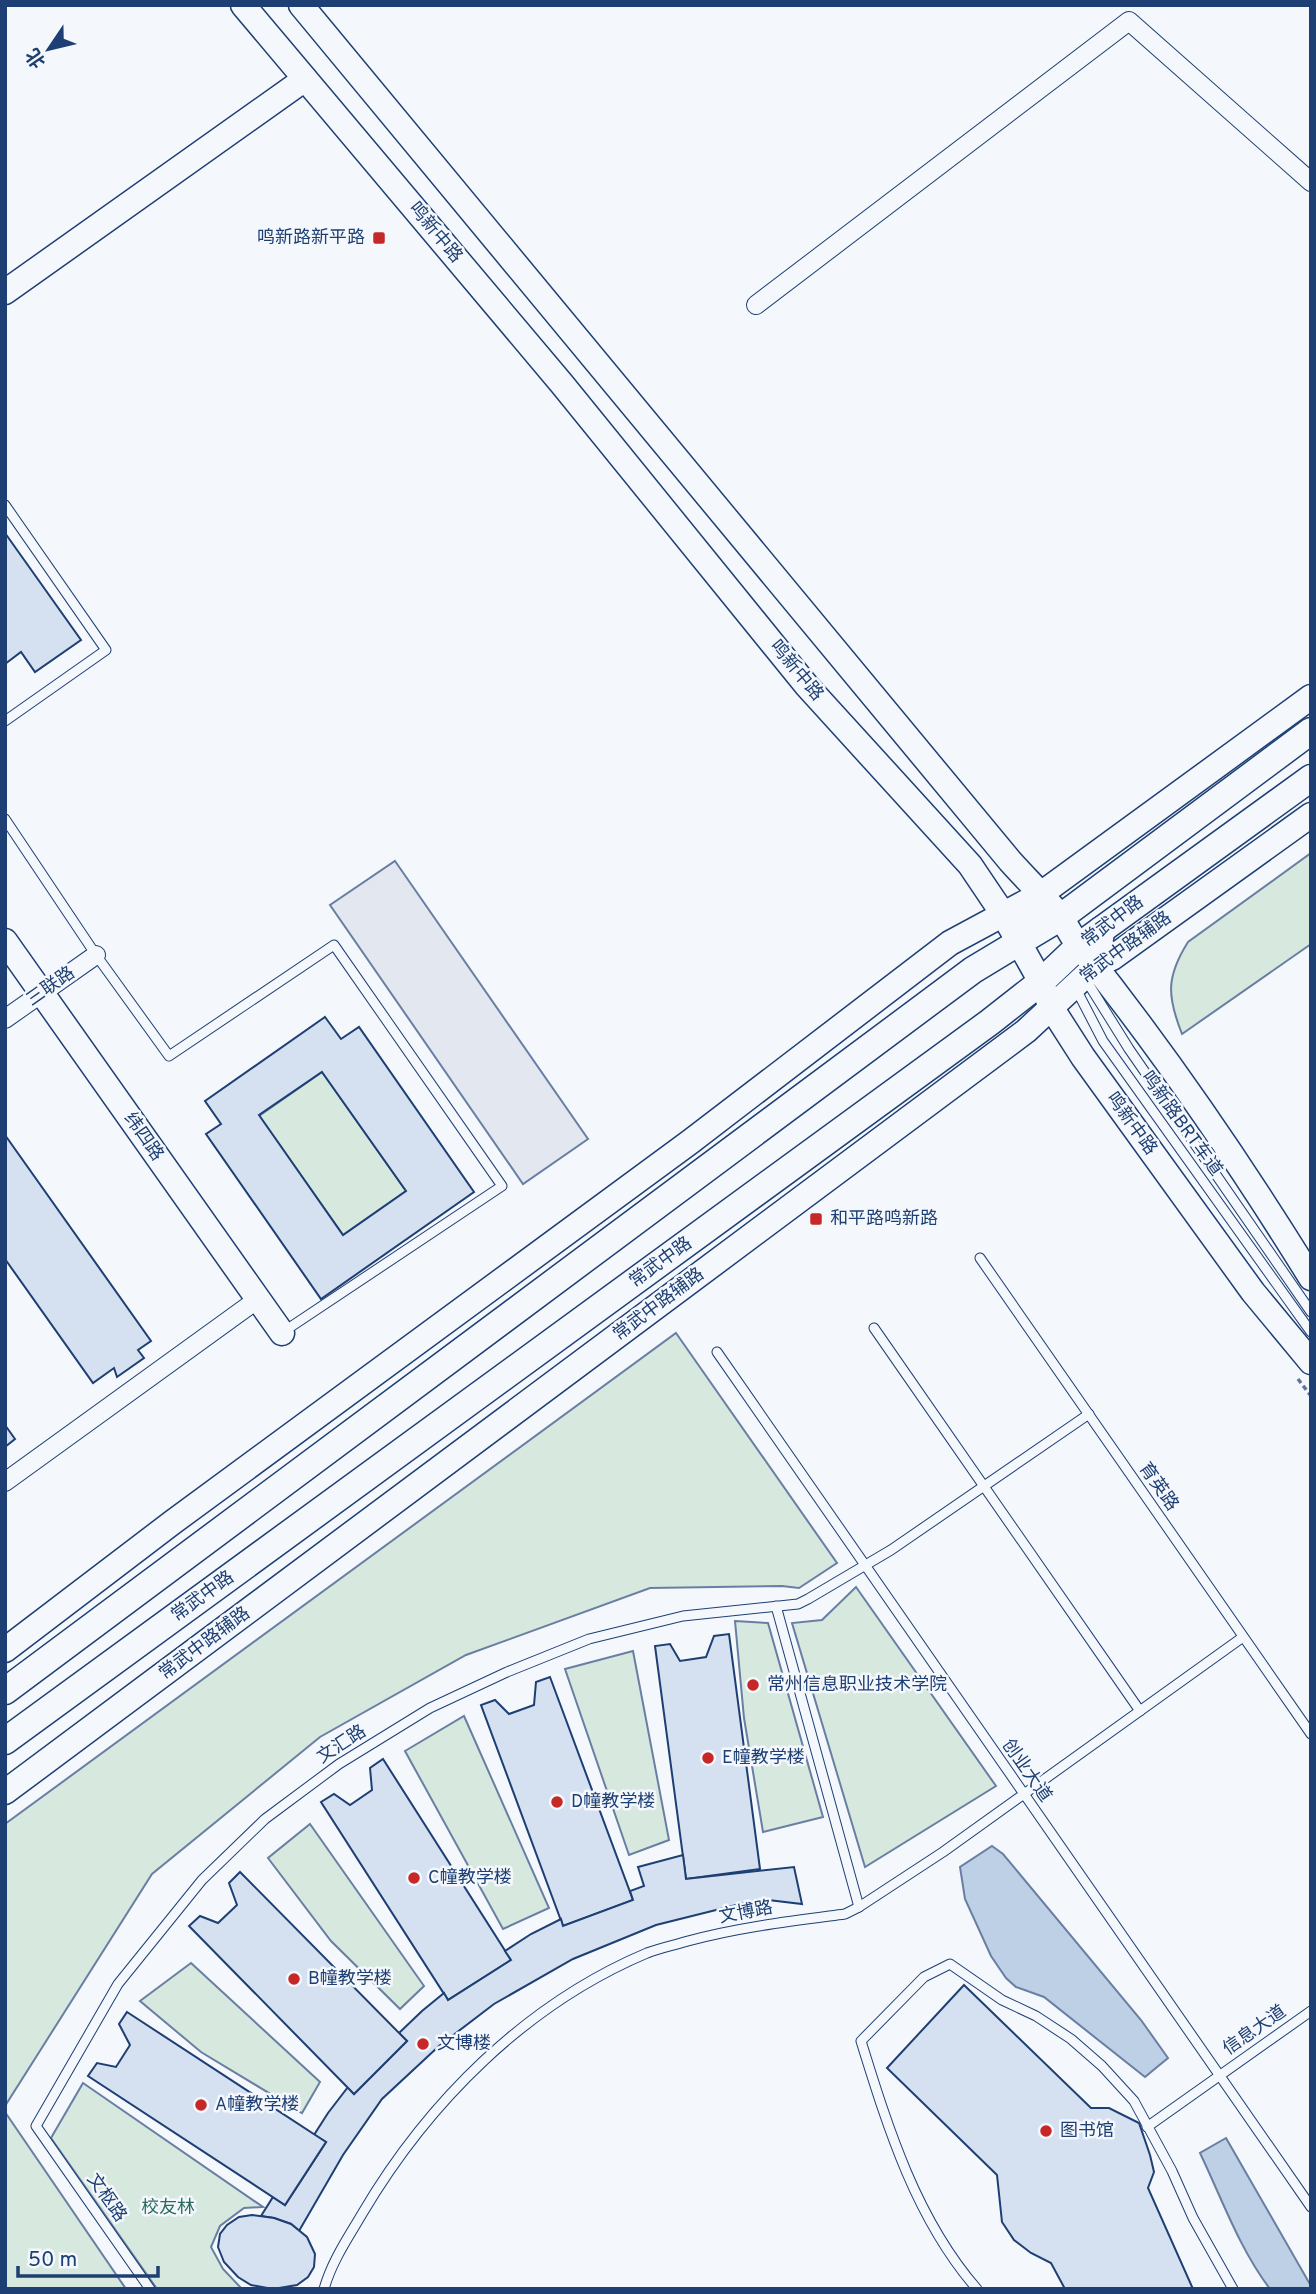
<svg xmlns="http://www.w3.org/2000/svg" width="1316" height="2294" viewBox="0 0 1316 2294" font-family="Overpass,'Noto Sans SC',sans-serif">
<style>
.green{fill:#d7e8df;stroke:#687fa3;stroke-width:2}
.parking{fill:#e3e8f0;stroke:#687fa3;stroke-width:2}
.water{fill:#bed0e5;stroke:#687fa3;stroke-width:2}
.building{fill:#d5e0f0;stroke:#1d3f73;stroke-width:2;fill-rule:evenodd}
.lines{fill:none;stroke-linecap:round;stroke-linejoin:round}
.lane-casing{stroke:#1d3f73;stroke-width:11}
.street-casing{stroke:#1d3f73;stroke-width:20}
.secondary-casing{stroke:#1d3f73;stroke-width:27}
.primary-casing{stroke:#1d3f73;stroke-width:29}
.path{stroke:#5e769c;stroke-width:3.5;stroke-dasharray:5 3.5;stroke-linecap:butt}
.lane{stroke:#f4f7fb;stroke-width:9}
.street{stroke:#f4f7fb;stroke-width:18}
.secondary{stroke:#f4f7fb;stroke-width:24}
.primary{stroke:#f4f7fb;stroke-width:26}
.poi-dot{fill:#c62828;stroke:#f4f7fb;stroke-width:2.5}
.labels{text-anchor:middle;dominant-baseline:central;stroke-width:5;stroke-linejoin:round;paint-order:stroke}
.street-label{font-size:18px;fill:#1d3f73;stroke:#f4f7fb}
.poi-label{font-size:18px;fill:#1d3f73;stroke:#f4f7fb;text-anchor:start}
.park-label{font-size:18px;fill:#2c6c60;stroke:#f4f7fb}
</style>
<rect width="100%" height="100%" fill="#f4f7fb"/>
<g class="green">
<path d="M1311 853V944L1182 1034C1167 996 1166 977 1188 942Z"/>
<polygon points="322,1072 406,1191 343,1235 259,1116"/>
<polygon points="676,1333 837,1563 799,1588 782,1586 650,1588 466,1655 320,1737 152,1874 5,2106 5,1824"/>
<polygon points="856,1587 996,1786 865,1867 792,1623 822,1620"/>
<polygon points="735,1621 768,1623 823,1817 763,1832 744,1718"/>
<polygon points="633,1651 669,1840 629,1855 565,1669"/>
<polygon points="464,1716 549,1908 503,1929 405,1751"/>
<polygon points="310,1824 424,1986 400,2009 331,1941 268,1858"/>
<polygon points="191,1963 320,2082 302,2113 201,2052 140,2001"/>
<polygon points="83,2083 263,2207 244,2208 220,2226 211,2247 223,2269 242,2289 157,2289 51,2138"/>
<polygon points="5,2112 126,2289 5,2289"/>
</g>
<polygon class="parking" points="395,861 588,1139 523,1184 330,905"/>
<g class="water">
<polygon points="992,1846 1003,1854 1141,2020 1168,2058 1145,2077 1044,1997 1016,1987 1006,1978 991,1956 965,1899 960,1867"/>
<path d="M1226 2138 1311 2286V2289H1270C1239 2248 1222 2199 1200 2153Z"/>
</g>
<g class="building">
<polygon points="5,533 81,640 35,672 21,652 5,664"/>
<path d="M325 1017 341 1039 359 1027 474 1192 321 1299 206 1134 221 1124 205 1101ZM322 1072 406 1191 343 1235 259 1115Z"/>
<polygon points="5,1135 151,1341 138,1350 144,1358 117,1377 114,1368 93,1383 5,1259"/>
<polygon points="5,1425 15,1439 5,1447"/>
<polygon points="729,1634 760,1869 686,1879 655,1646 670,1644 680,1661 706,1657 714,1636"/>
<polygon points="550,1677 633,1900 563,1926 481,1705 495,1700 509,1714 534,1705 536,1682"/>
<polygon points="383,1759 511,1960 448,2000 321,1802 334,1794 350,1805 372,1790 370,1768"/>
<polygon points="683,1855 686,1879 794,1867 802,1904 760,1899 656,1925 573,1959 494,2004 439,2046 382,2099 343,2155 299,2231 291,2224 274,2218 261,2216 273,2197 285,2205 326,2142 314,2135 328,2113 348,2087 354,2094 407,2041 399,2033 422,2011 444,1993 448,2000 511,1960 505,1951 531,1934 561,1919 563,1926 633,1900 630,1891 644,1886 638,1867"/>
<polygon points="240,1872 407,2041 354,2094 189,1926 200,1916 218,1923 237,1905 229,1883"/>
<polygon points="964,1985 1091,2108 1109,2108 1139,2123 1150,2155 1154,2172 1148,2188 1193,2289 1065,2289 1051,2263 1031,2253 1014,2240 1002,2222 997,2175 887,2068"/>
<polygon points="127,2012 326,2142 285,2205 88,2076 97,2063 116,2067 130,2045 119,2024"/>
<polygon points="252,2215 274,2218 291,2224 307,2237 315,2254 314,2267 308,2277 297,2285 273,2289 251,2285 238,2277 224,2262 218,2247 220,2234 227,2225 239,2217"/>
</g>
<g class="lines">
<g class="lane-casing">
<g id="lane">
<polyline points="5,505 106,650 5,721"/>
<polyline points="5,819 96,955 169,1056 334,945 502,1186 283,1332"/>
<polyline points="1086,980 1129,1049 1311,1312"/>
<polyline points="1075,987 1103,1041 1311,1332"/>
<polyline points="980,1258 1311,1734"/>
<polyline points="874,1328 1140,1711"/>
<polyline points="717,1352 1311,2207"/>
<polyline points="776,1606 859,1907"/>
<polyline points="1147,2127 1311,2011"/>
<polyline points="150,2289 36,2126 118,1984 202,1880 265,1819 339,1764 430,1708 507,1672 589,1639 683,1616 798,1604 808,1599 891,1550 1089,1414"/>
<path d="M324 2289C332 2261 348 2238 362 2214 428 2102 526 2004 647 1953 660 1948 675 1945 688 1941 740 1927 792 1921 845 1914L859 1907 943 1852 1243 1637"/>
<path d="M977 2289C916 2219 888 2128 861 2041L924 1977 950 1964 1002 2000 1036 2016 1071 2039 1102 2066 1134 2101 1172 2171 1193 2218 1233 2289"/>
</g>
</g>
<g class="street-casing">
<g id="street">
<polyline points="756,305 1129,21 1311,182"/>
<polyline points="5,1019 96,955"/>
<polyline points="5,1482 258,1299"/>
</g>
</g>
<g class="secondary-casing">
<g id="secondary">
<polyline points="243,5 562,384 807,686 970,865 1003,914 1041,982 1051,1007 1083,1057 1253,1292 1311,1362"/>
<path d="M301 5 1010 861C1026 879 1045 897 1060 916 1067 926 1072 938 1080 947 1164 1052 1240 1163 1311 1278"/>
<polyline points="5,292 305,79"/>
<polyline points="5,941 282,1333"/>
<polyline points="5,1650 173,1522 690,1142 950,943 1041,894 1311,697"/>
<polyline points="5,1792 1026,1031 1097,965 1112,958 1311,815"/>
</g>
</g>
<g class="primary-casing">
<g id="primary">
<polyline points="1003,914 1061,917"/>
<polyline points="1097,965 1101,930"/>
<polyline points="5,1691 973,970 1061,917 1311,731"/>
<polyline points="5,1741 990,1022 1041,982 1079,946 1311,778"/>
</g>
</g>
<polyline class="path" points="1298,1379 1311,1396"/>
<use href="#lane" class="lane"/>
<use href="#street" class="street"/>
<use href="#secondary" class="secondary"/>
<use href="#primary" class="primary"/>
</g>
<g class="poi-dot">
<rect x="372" y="231" width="14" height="14" rx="3.5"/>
<rect x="809" y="1212" width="14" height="14" rx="3.5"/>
<circle cx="753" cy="1685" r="7"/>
<circle cx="708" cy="1758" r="7"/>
<circle cx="557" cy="1802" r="7"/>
<circle cx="414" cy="1878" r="7"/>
<circle cx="294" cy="1979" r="7"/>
<circle cx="423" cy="2044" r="7"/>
<circle cx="201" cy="2105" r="7"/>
<circle cx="1046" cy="2131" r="7"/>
</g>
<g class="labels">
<g class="street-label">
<text transform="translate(435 233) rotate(50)">鸣新中路</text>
<text transform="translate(796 671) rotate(50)">鸣新中路</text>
<text transform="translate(1113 922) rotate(-37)">常武中路</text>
<text transform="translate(1126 948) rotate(-36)">常武中路辅路</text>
<text transform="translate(51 987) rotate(-35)">三联路</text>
<text transform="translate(1131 1124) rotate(54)">鸣新中路</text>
<text transform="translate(1181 1124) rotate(54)">鸣新路BRT车道</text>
<text transform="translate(143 1137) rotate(55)">纬四路</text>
<text transform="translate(661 1263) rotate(-36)">常武中路</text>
<text transform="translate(659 1305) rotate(-37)">常武中路辅路</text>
<text transform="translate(1158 1487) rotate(55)">育英路</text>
<text transform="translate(203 1597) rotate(-36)">常武中路</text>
<text transform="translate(205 1644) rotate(-37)">常武中路辅路</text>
<text transform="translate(342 1745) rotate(-33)">文汇路</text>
<text transform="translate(1026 1771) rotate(55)">创业大道</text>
<text transform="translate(746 1913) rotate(-11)">文博路</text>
<text transform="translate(1255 2031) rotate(-35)">信息大道</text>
<text transform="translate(106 2198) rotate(55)">文枢路</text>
</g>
<g class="poi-label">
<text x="365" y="238" text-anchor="end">鸣新路新平路</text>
<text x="830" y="1219">和平路鸣新路</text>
<text x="767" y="1685">常州信息职业技术学院</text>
<text x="722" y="1758">E幢教学楼</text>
<text x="571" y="1802">D幢教学楼</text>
<text x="428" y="1878">C幢教学楼</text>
<text x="308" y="1979">B幢教学楼</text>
<text x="437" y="2044">文博楼</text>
<text x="215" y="2105">A幢教学楼</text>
<text x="1060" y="2131">图书馆</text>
</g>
<g class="park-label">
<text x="168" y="2208">校友林</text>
</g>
</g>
<rect width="1316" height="2294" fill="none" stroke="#1d3f73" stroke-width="14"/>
<g transform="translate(49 49) rotate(235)" stroke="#f4f7fb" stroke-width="5" paint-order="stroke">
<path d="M0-5L12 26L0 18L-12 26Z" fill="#1d3f73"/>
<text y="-10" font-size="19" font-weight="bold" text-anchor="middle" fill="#1d3f73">北</text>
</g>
<path d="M18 2266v10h140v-10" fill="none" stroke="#1d3f73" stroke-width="3.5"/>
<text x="28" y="2266" font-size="21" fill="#1d3f73" stroke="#f4f7fb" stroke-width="5" paint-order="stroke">50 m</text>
</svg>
